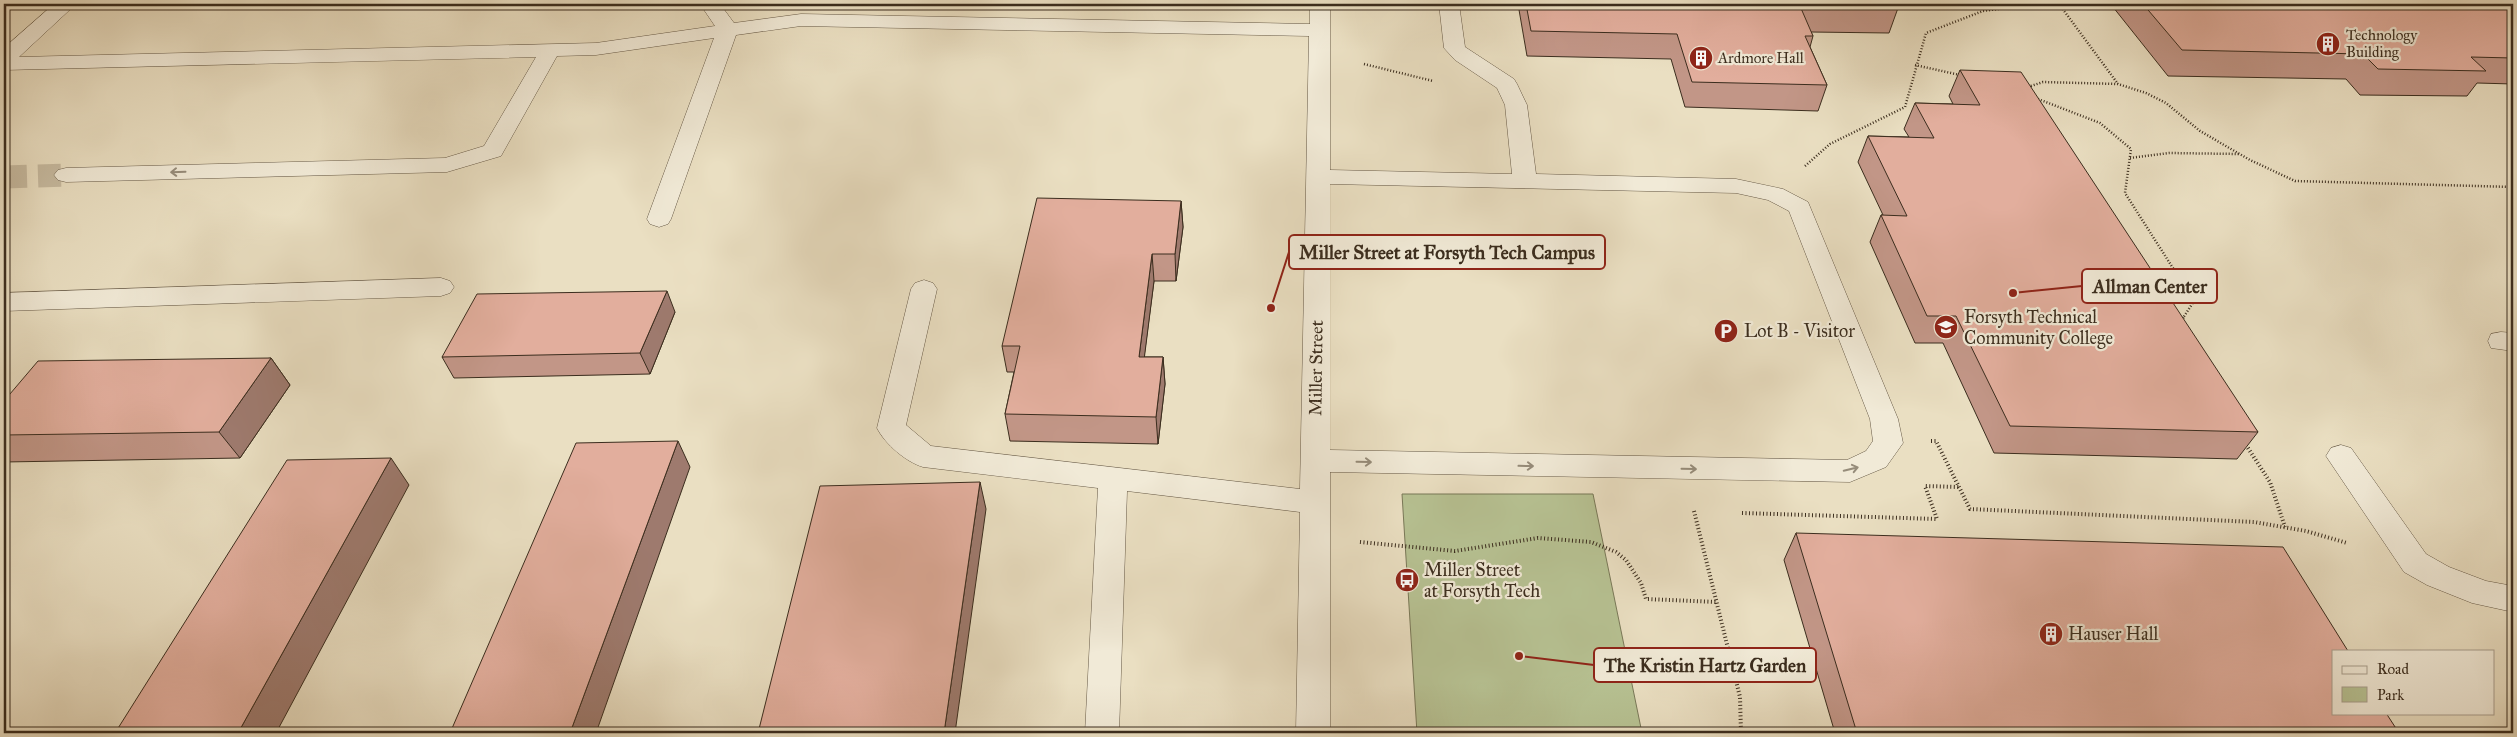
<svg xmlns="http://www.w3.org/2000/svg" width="2517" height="737" viewBox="0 0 2517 737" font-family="'IM FELL Great Primer',serif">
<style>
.green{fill:#b7c293;stroke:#797858}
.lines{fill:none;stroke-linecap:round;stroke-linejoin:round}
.minor-tunnel{stroke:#c7bba1;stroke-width:23;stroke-dasharray:23 11;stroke-linecap:butt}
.minor-casing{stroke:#675a47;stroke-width:1}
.path-far1{stroke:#3b2d1e;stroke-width:2.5;stroke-dasharray:1 2;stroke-linecap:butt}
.path{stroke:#3b2d1e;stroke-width:4;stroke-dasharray:1 2.5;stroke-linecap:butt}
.minor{fill:#f1ead7;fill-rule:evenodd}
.wall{fill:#c29687;stroke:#3b2d1e}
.shaded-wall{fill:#9e7a6e;stroke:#3b2d1e}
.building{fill:#e2ae9d;stroke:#3b2d1e}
.oneway{stroke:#968c7a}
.labels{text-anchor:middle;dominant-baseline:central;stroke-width:4.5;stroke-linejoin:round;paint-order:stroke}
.far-poi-label{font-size:15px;fill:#3b2d1e;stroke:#f1ead7;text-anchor:start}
.poi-label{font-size:18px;fill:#3b2d1e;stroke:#f1ead7;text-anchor:start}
.street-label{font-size:18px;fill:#3b2d1e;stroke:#f1ead7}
.leader{fill:none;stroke:#8f2418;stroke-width:2}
.callout-dot{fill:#8f2418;stroke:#f1ead7;stroke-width:2}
.callout{fill:#f1ead7;stroke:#8f2418;stroke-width:2}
.callout-label{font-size:19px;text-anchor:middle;font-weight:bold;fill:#3b2d1e}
</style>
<rect width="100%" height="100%" fill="#eadfc2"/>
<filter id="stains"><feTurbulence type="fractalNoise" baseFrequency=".004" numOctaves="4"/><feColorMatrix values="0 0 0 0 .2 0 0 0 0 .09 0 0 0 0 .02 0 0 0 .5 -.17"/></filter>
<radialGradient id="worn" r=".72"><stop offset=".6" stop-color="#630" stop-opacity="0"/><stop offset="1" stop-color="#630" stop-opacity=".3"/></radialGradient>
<polygon class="green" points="1402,494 1593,494 1642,733 1417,733"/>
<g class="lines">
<polyline class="minor-tunnel" points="4,177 66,175"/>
<g class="minor-casing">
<g id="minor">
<path d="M54 4H76L19 57 596 43 715 26 700 4H720L734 23 801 14 1310 24V4H1330V170L1512 174 1505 105 1497 88 1455 60 1444 48 1439 4H1459L1465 47 1514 79 1517 84 1527 105 1536 174 1736 179 1783 189 1808 202 1898 419 1903 443 1886 467 1850 482 1330 472V733H1296L1300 512 1127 491 1119 733H1085L1098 488 923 467C906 462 885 444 877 428L911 289 915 283 924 280 933 283 937 289 906 425 931 446 1300 489 1309 36 801 26 736 35 671 219 668 224 659 227 650 224 647 219 714 38 596 55 557 56 501 156 447 172 66 182 58 180 54 175 58 170 66 168 445 158 484 146 536 57 4 70V48ZM1330 184 1736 193 1768 200 1789 211 1870 419 1873 441 1866 451 1847 460 1330 450Z"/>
<polygon points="441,278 450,281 454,287 450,293 441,296 4,311 4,293"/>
<polygon points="2501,332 2513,333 2513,351 2491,348 2488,341 2491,334"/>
<polygon points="2341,445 2351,448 2426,554 2449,567 2486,581 2513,586 2513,612 2472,603 2427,585 2404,572 2326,456 2331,448"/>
</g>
</g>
<g class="path-far1">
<polyline points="2059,4 2118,84"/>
<polyline points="1364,64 1433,81"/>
<polyline points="1915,65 1960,75"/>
<polyline points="2028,87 2043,82 2118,84 2146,93 2166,103 2200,131 2250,160 2295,181 2513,187"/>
<polyline points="2038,99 2100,123 2131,149 2125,193 2194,301 2183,318"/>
<polyline points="2130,158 2169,153 2239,154"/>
<polyline points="1805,166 1830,144 1905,107 1926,33 1983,11 2038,4"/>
</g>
<g class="path">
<polyline points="2181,321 2183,317"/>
<polyline points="1931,441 1936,441 1970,509 2254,522 2306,531 2347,543"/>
<polyline points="2246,445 2270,482 2285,527"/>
<polyline points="1694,511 1740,697 1741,733"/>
<polyline points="1742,513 1937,519 1925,486 1959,487"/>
<polyline points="1360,542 1455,551 1538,538 1591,542 1616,552 1626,560 1641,583 1646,599 1717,602"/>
</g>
<use href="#minor" class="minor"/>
</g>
<g class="wall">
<polygon points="152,4 198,4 194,8 156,9"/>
<polygon points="1518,4 1975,4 1973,7 1897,6 1898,8 1889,33 1811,32 1813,36 1810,47 1827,85 1818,111 1685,107 1671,59 1527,56"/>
<polygon points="2114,4 2513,4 2513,84 2477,83 2467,96 2360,95 2346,79 2168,76 2113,7"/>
<polygon points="1960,70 2258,432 2237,459 1994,453 1943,343 1915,343 1870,242 1881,215 1883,215 1858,162 1868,136 1909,137 1904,129 1915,103 1953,104 1949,96"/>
<polygon points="1181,201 1183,227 1176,281 1154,281 1144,357 1163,357 1165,384 1158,444 1010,441 1005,414 1014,372 1007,372 1002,346"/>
<polygon points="675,312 650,374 454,378 442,357"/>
<polygon points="271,358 290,385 240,458 4,462 4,401"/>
<polygon points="1796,533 2399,733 1835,733 1784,560"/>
</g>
<g class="shaded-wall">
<polygon points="192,4 198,4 194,8"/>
<polygon points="1181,201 1183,227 1176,281 1175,254"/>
<polygon points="1152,254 1154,281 1141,384 1139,357"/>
<polygon points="667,291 675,312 650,374 640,353"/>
<polygon points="1163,357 1165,384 1158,444 1156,417"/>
<polygon points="271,358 290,385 240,458 219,432"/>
<polygon points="4,391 7,394 4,398"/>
<polygon points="678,441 690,467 596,733 570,733"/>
<polygon points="391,458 409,485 276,733 238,733"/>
<polygon points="980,482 986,509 955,733 944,733"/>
</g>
<g class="building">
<polygon points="1526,4 1896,4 1898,8 1800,6 1813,36 1805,36 1827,85 1692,82 1677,34 1531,31"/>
<polygon points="2143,4 2513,4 2513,58 2471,57 2486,71 2378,69 2363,54 2182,50"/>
<polygon points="1960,70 2021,72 2258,432 2010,426 1956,316 1927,316 1881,215 1907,216 1868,136 1934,138 1915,103 1980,105"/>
<polygon points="1037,198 1181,201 1175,254 1152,254 1139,357 1163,357 1156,417 1005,414 1020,346 1002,346"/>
<polygon points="667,291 640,353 442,357 477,294"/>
<polygon points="271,358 219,432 4,435 4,401 38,361"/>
<polygon points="678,441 570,733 450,733 576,443"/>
<polygon points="391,458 238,733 115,733 287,460"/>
<polygon points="980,482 944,733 758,733 820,486"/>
<polygon points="1796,533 2283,547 2348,651 2333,651 2333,713 2386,713 2399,733 1857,733"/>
</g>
<defs><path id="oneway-shaft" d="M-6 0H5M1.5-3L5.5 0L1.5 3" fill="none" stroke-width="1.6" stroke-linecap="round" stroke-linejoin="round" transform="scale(1.25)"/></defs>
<g class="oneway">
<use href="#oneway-shaft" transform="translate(178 172) rotate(178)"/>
<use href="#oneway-shaft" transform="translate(1364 462) rotate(1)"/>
<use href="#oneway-shaft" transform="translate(1526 466) rotate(1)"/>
<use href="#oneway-shaft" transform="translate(1689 469) rotate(1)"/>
<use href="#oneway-shaft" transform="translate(1851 469) rotate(-14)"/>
</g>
<defs>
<g id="building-disc" transform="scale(1.25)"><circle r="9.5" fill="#8f2418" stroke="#f1ead7"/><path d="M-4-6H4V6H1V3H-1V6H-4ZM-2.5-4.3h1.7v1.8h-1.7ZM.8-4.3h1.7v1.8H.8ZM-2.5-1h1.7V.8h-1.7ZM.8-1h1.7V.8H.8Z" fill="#fff"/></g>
<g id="university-disc" transform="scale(1.25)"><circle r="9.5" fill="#8f2418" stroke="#f1ead7"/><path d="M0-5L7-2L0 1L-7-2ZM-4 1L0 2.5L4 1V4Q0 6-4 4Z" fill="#fff"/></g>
<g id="parking-disc" transform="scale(1.25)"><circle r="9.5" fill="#8f2418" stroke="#f1ead7"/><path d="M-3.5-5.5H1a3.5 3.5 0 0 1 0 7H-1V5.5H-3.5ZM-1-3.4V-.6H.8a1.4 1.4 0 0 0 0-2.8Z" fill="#fff"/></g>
<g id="bus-disc" transform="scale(1.25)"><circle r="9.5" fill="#8f2418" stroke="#f1ead7"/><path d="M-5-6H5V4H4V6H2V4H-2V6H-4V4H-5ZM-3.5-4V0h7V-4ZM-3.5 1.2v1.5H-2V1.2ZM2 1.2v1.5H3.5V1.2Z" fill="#fff"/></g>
</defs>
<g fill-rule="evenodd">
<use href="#building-disc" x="2328" y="44"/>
<use href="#building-disc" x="1701" y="58"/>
<use href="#university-disc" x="1946" y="327"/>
<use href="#parking-disc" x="1726" y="331"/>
<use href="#bus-disc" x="1407" y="580"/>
<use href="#building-disc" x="2051" y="634"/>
</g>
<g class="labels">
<g class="far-poi-label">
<text x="2346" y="35">Technology<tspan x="2346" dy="17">Building</tspan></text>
<text x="1718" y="58">Ardmore Hall</text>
</g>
<g class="poi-label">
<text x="1964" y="317">Forsyth Technical<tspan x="1964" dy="21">Community College</tspan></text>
<text x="1744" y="331">Lot B - Visitor</text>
<text x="1424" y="570">Miller Street<tspan x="1424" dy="21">at Forsyth Tech</tspan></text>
<text x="2068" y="634">Hauser Hall</text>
</g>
<g class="street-label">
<text transform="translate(1316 368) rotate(-89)">Miller Street</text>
</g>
</g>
<path class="leader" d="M1271 308L1289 252M2013 293L2082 286M1519 656L1594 665"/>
<g class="callout-dot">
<circle cx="1271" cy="308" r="5"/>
<circle cx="2013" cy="293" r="5"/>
<circle cx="1519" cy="656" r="5"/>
</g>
<g class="callout">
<rect x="1289" y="235" width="316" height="34" rx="5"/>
<rect x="2082" y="269" width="135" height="34" rx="5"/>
<rect x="1594" y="648" width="222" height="34" rx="5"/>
</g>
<g class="callout-label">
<text x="1447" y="259">Miller Street at Forsyth Tech Campus</text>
<text x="2150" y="293">Allman Center</text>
<text x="1705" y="672">The Kristin Hartz Garden</text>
</g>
<rect width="2517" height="737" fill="none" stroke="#eadfc2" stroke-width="20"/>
<rect x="5" y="5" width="2507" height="727" fill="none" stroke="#3b2d1e" stroke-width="2.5"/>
<rect x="10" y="10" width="2497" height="717" fill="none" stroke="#3b2d1e"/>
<rect x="2332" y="650" width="162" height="65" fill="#f1ead7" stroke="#a89e8d"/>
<rect x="2342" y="666" width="25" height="8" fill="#f1ead7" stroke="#a89e8d"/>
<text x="2377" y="674" font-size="15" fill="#3b2d1e">Road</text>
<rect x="2342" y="687" width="25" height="15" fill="#b7c293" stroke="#a89e8d"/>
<text x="2377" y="700" font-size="15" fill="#3b2d1e">Park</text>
<rect width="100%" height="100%" filter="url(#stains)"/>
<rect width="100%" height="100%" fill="url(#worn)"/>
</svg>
